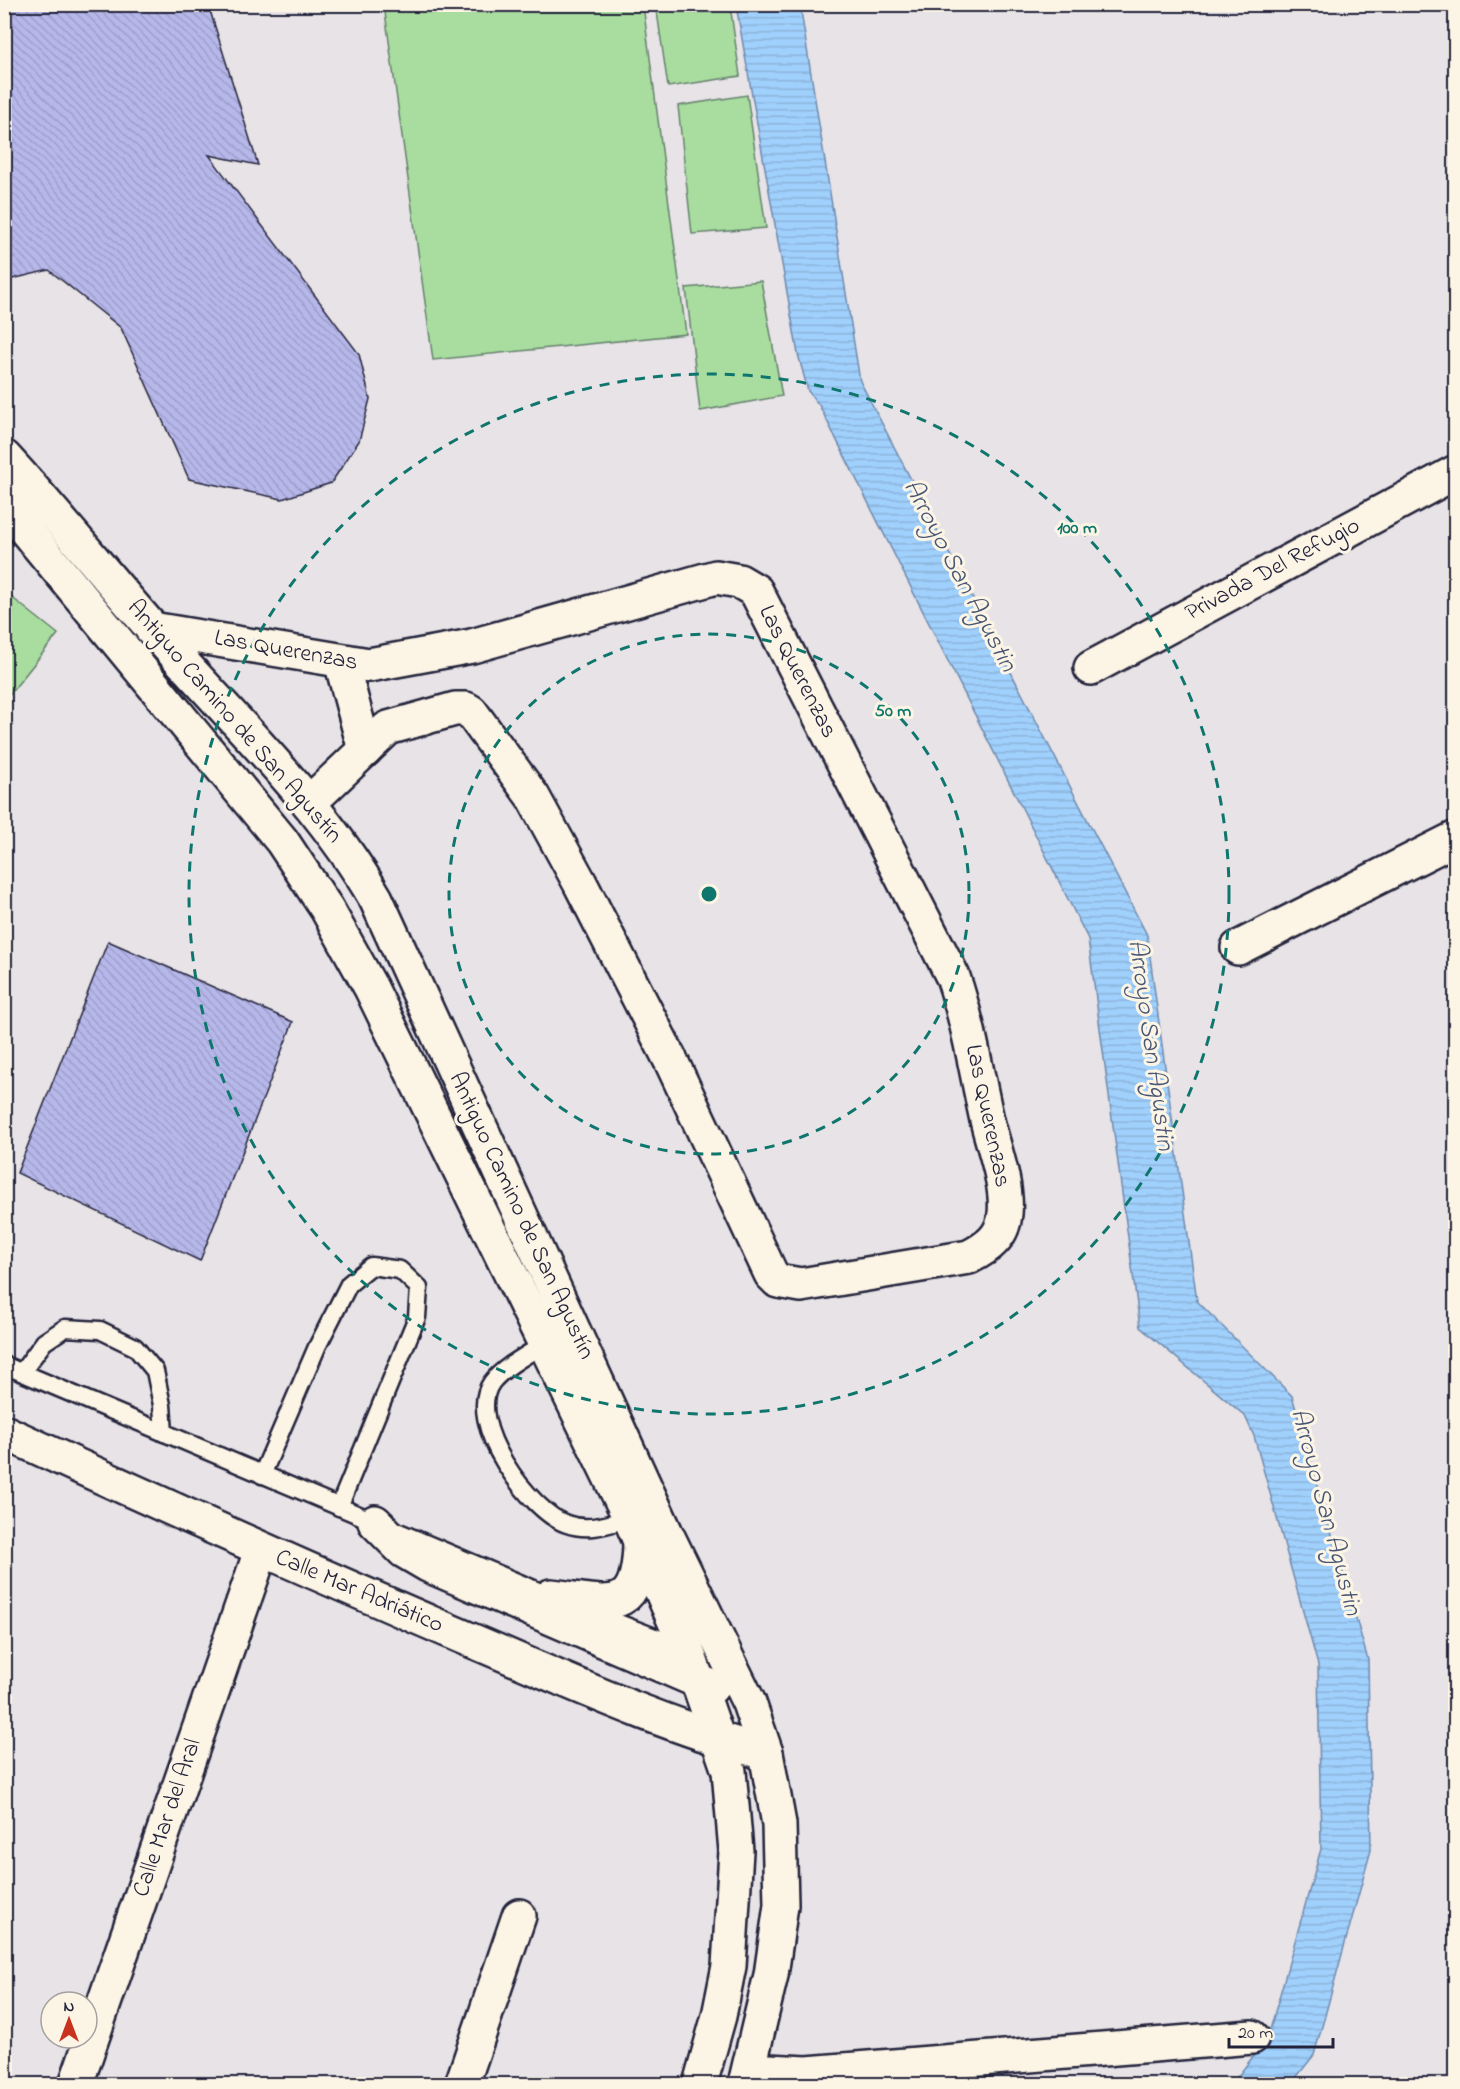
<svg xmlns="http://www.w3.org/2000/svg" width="1460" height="2089" viewBox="0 0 1460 2089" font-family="'Indie Flower',sans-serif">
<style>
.green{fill:#a8dd9f;stroke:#65806d;stroke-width:1.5}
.water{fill:url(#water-rules);stroke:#6e8aaf;stroke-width:1.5}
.building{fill:url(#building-back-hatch);stroke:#22223b;stroke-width:1.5}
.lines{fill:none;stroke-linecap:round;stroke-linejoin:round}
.service-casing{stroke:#22223b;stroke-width:21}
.minor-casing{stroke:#22223b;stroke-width:38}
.tertiary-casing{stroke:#22223b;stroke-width:38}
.service{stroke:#fcf5e5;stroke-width:16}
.minor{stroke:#fcf5e5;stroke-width:33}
.tertiary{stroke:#fcf5e5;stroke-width:33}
.ring{fill:none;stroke:#0f766e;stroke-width:3;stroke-dasharray:10 8}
.labels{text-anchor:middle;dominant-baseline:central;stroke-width:6;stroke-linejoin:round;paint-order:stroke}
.street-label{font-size:24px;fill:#22223b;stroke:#fcf5e5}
.water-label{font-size:26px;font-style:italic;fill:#485675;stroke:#fcf5e5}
.centre{fill:#0f766e;stroke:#fcf5e5;stroke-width:3}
.ring-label{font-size:18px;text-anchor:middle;font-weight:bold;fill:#0f766e;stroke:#fcf5e5;stroke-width:6;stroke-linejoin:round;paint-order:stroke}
</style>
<defs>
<pattern id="water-rules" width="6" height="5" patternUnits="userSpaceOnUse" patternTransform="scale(1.5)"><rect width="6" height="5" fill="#a0d0fc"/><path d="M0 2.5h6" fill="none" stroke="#8ab2d9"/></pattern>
<pattern id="building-back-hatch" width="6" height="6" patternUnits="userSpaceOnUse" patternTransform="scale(1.5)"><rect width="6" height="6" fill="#b7b8ea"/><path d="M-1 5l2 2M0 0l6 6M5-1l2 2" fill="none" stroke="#9d9eca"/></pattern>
</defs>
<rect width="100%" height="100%" fill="#e7e3e6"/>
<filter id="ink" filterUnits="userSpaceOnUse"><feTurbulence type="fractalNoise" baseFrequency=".0167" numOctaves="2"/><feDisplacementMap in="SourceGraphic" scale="12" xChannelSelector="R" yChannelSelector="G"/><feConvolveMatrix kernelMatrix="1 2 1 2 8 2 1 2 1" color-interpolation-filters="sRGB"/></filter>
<g filter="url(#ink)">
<g class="green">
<polygon points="384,5 643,5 686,334 433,360"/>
<polygon points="656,5 730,5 740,76 668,87"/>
<polygon points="747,95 766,228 692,234 678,106"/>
<polygon points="761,281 782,396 700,411 686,288"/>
<polygon points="5,592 58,634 5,700"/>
</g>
<polygon class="water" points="736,5 800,5 860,381 1147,935 1197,1301 1292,1396 1368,1660 1371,1850 1314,2055 1291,2084 1232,2084 1268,2037 1321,1849 1318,1665 1254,1436 1245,1416 1140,1327 1088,939 819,405 808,391 798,354"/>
<g class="building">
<polygon points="4,4 208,4 258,165 209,155 359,354 370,399 359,441 331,483 282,499 189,479 121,328 49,270 4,281"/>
<polygon points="108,941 293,1022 200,1261 17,1173"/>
</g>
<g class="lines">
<g class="service-casing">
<g id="service">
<path d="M544 1344C527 1355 505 1366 492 1382 463 1421 531 1513 567 1524 589 1532 609 1524 630 1518"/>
<polyline points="4,1365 555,1598"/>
<polyline points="22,1372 44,1342 65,1328 100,1330 135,1347 155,1371 162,1405 164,1433"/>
<polyline points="262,1475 317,1347 349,1284 371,1266 400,1270 419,1288 417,1317 339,1507"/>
<polyline points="587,1611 686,1649"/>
</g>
</g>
<g class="minor-casing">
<g id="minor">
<path d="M152 629 369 665 472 646 716 577 739 581 756 591 953 977C969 1024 976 1071 987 1120 994 1149 1008 1184 1005 1214 1003 1237 987 1248 969 1257L801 1285 778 1281 771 1274 672 1063 580 883 533 797 471 712 466 709H455L388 728 309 803"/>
<polyline points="341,661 365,750"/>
<polyline points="1091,668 1456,472"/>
<polyline points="1238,948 1456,838"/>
<path d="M4 1432C160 1504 316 1574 473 1641 570 1682 665 1726 766 1753"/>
<polyline points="750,2070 807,2073 1252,2037"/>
<polyline points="76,2084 261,1551"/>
<polyline points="462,2084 519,1916"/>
</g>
</g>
<g class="tertiary-casing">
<g id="tertiary">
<path d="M4 457C63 521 116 589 174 653 245 732 323 807 376 899L666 1533 749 1703 766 1753 779 1824 781 1905 771 1975 745 2084"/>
<polyline points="4,504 282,841 327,909 371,988 630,1518 687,1650 729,1771 736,1851 729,1966 719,2016 700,2084"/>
<polyline points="375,1522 404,1551 428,1565 712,1687"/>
<path d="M551 1596C610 1603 638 1617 640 1544"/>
</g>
</g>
<use href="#service" class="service"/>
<use href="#minor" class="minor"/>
<use href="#tertiary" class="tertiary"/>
</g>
</g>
<g class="ring">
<circle cx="709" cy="894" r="260"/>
<circle cx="709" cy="894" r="520"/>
</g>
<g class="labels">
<g class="street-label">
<text transform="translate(1273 570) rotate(-28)">Privada Del Refugio</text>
<text transform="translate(286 651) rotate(10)">Las Querenzas</text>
<text transform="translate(797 672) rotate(63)">Las Querenzas</text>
<text transform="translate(234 722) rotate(49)">Antiguo Camino de San Agustín</text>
<text transform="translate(987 1116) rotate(78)">Las Querenzas</text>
<text transform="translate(521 1216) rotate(65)">Antiguo Camino de San Agustín</text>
<text transform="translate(359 1592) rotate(23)">Calle Mar Adriático</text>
<text transform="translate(168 1818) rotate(-71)">Calle Mar del Aral</text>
</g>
<g class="water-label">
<text transform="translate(959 576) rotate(62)">Arroyo San Agustin</text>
<text transform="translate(1150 1045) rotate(82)">Arroyo San Agustin</text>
<text transform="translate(1325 1512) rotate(75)">Arroyo San Agustin</text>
</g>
</g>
<circle cx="709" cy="894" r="9" class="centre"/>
<g class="ring-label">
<text x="1077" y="533">100 m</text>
<text x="893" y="716">50 m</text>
</g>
<rect width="1460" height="2089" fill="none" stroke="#fcf5e5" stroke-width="24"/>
<rect x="12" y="12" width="1436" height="2065" fill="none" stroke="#22223b" stroke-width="2" filter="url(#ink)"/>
<g transform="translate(69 2020)"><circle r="28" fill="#fcf5e5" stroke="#a5a1a1" stroke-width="1.5"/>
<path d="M0-4.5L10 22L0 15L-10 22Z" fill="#c8321e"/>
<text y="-9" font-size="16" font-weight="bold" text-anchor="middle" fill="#22223b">N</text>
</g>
<path d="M1229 2038v9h104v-9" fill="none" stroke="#22223b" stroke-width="3"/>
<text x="1238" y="2038" font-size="18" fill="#22223b" stroke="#fcf5e5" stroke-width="4.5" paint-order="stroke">20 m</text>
</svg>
